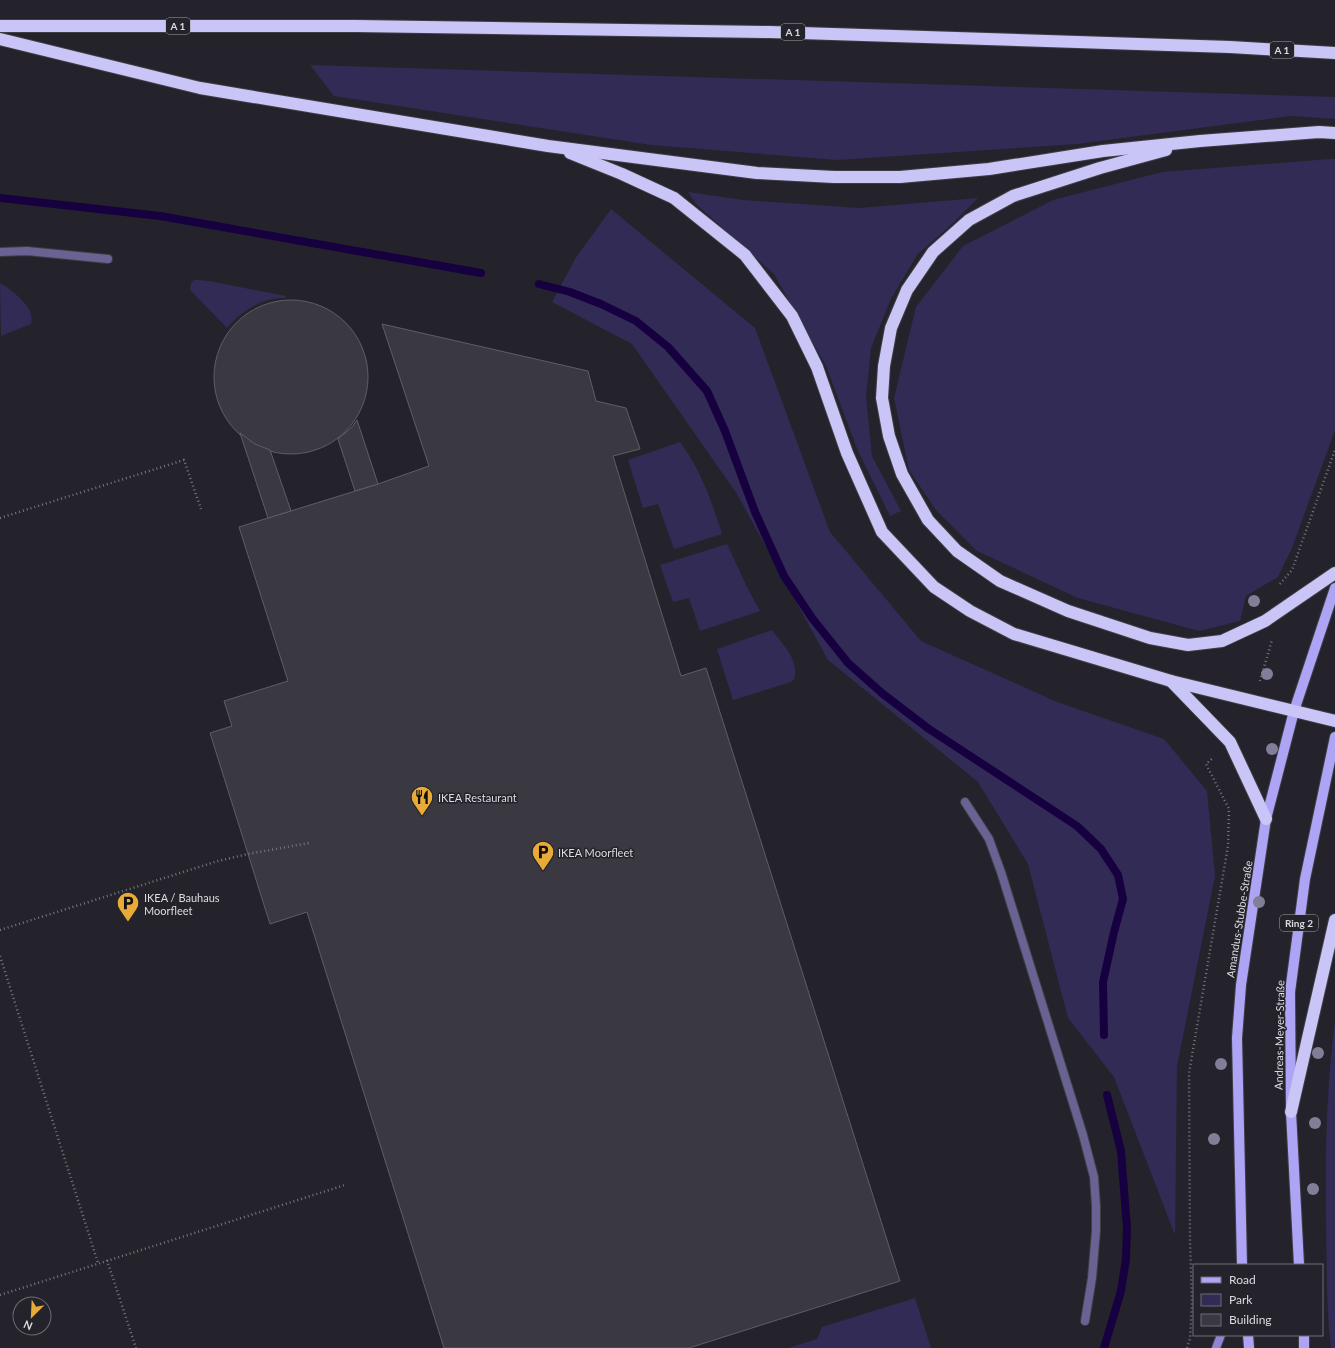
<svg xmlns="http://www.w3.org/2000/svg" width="1335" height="1348" viewBox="0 0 1335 1348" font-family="Lato,sans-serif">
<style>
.green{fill:#312b55}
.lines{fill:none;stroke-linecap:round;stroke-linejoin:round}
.stream{stroke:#160040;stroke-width:8}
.building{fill:#3a3942;stroke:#5e5e67}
.lane-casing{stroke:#3e3d44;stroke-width:10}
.secondary-casing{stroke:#3e3d44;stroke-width:10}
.primary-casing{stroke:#3e3d44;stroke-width:12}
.highway-casing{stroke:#3e3d44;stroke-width:14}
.path{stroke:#78777e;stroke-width:2.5;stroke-dasharray:1 3;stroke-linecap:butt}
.lane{stroke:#686393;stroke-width:8}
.secondary{stroke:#8f85d3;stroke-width:8}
.primary{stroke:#ada4f5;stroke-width:10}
.highway{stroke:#c9c5f6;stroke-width:12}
.tree{fill:#817f98}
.labels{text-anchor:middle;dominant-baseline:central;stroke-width:3;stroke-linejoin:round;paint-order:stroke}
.shield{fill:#24232b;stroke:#a5a4aa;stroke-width:1}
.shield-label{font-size:10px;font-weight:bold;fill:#dcdbe1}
.poi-label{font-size:11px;fill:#dcdbe1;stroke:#24232b;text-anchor:start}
.street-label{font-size:11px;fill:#dcdbe1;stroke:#24232b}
</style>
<rect width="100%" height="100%" fill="#24232b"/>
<g class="green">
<polygon points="310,65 1335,97 1335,119 1291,116 1077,144 837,160 651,145 334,96"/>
<polygon points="1330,159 1335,159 1335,430 1292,548 1278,577 1246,596 1240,621 1199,631 1078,598 977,551 936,510 909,470 894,398 916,307 963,246 1053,200 1162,172"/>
<polygon points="688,192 743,200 859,208 978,198 954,222 917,255 891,299 871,348 866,396 872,456 901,511 890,516 858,451 826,366 774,274 696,204"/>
<polygon points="611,209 755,328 830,532 921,641 1057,702 1164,739 1207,791 1215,876 1177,1066 1175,1235 1114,1077 1068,1018 1028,864 978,782 828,660 737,494 632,344 552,302 575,259"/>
<path d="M194 280H199L209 281 286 296 285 298C263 297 241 311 227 328L190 290 191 283Z"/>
<path d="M0 283C12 290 36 308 31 324L1 336Z"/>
<path d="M680 442C701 470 712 502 722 534L674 549 658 504 643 508 628 460Z"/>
<polygon points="727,544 746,585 760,611 700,631 689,598 673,602 660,565"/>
<path d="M772 630C783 645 800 660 794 680L788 683 733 700 717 649Z"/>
<path d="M1335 1021V1348H1331C1326 1308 1327 1267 1326 1227 1325 1158 1326 1089 1335 1021Z"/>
<polygon points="915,1298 931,1348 788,1348 817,1339 822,1327"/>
</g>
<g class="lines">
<g class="stream">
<polyline points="0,198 160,216 481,273"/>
<polyline points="539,284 570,292 601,304 636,321 668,347 707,391 725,431 755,512 784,576 812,618 848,663 883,694 929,729 1077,826 1101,849 1118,875 1123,899 1114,932 1103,982 1104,1035"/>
<polyline points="1104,1348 1121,1291 1126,1259 1127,1228 1121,1151 1107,1095"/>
</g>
</g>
<g class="building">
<circle cx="291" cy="377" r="77"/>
<polygon points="382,324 588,371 596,401 626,408 640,449 613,456 681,676 706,668 900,1281 689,1348 444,1348 307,912 270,924 210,733 232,726 224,701 288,681 239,527 378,484 429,466"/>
<polygon points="357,420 378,484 355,491 338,439 352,427"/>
<polygon points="240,433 255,444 270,450 291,511 268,518"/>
</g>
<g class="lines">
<g class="lane-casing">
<g id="lane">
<polyline points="0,252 27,251 108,259"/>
<polyline points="965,802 989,839 1001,872 1083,1135 1094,1177 1096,1206 1096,1231 1092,1278 1085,1321"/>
</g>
</g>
<g class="secondary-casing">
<polyline id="secondary" points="1216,1348 1221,1335"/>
</g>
<g class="primary-casing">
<g id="primary">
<polyline points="1242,1265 1237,1038 1241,985 1266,819 1294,711 1335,588"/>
<polyline points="1299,1265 1291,1112 1290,992 1305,879 1335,737"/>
<polyline points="1248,1335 1249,1348"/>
<polyline points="1304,1335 1304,1348"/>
</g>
</g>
<g class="highway-casing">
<g id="highway">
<polyline points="0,26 356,26 770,32 1230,47 1335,53"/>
<polyline points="0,39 200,88 548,146 757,173 834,177 900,177 989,169 1103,151 1200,141 1319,132 1335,133"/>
<polyline points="1166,150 1100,168 1013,196 969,220 933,252 907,290 891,328 884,366 882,398 889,436 902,474 928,520 957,551 1000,581 1068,611 1150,638 1188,645 1222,641 1265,621 1335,573"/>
<polyline points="570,153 622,174 674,198 745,255 792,316 817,367 847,453 882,532 934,587 970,611 1014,634 1171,681 1335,721"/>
<polyline points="1171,681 1230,742 1266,819"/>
<polyline points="1291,1112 1335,920"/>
</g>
</g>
<g class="path">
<polyline points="0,518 184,460 201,509"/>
<polyline points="1280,584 1292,570 1335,450"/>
<polyline points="1260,681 1272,640"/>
<polyline points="0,930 218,861 248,854 309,843"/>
<polyline points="0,956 98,1263"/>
<polyline points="107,1260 136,1348"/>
<polyline points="0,1295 345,1185"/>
<polyline points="1187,1348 1190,1339 1192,1304 1190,1241 1189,1073 1228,846 1229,809 1206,764 1214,757"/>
</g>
<use href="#lane" class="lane"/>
<use href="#secondary" class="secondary"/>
<use href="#primary" class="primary"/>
<use href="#highway" class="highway"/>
</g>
<g class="tree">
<circle cx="1254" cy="601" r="6"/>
<circle cx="1267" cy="674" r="6"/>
<circle cx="1272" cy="749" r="6"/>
<circle cx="1259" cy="902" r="6"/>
<circle cx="1318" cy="1053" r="6"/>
<circle cx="1221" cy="1064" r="6"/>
<circle cx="1315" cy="1123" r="6"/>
<circle cx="1214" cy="1139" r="6"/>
<circle cx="1313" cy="1189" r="6"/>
</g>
<defs>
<g id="restaurant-pin" transform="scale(1.15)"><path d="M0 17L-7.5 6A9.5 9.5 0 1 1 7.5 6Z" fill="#e9ab38" stroke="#24232b"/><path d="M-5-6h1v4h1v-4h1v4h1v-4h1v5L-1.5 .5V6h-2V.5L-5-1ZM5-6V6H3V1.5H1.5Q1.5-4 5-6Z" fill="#111"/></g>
<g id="parking-pin" transform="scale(1.15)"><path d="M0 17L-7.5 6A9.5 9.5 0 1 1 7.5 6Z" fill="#e9ab38" stroke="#24232b"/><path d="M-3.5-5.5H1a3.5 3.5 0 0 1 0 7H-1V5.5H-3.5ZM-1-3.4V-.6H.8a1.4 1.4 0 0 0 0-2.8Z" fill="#111"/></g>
</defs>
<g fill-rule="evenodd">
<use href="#restaurant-pin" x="422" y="797"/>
<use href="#parking-pin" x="543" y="852"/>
<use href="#parking-pin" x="128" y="903"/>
</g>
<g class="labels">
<g class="shield">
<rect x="166" y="18" width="24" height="16" rx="3"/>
<rect x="781" y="24" width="24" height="16" rx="3"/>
<rect x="1270" y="42" width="24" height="16" rx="3"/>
<rect x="1280" y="915" width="38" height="16" rx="3"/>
</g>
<g class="shield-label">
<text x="178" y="26">A 1</text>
<text x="793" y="32">A 1</text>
<text x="1282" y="50">A 1</text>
<text x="1299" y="923">Ring 2</text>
</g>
<g class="poi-label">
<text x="438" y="797">IKEA Restaurant</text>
<text x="558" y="852">IKEA Moorfleet</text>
<text x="144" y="897">IKEA / Bauhaus<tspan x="144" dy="13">Moorfleet</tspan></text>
</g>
<g class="street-label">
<text transform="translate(1239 919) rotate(-81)">Amandus-Stubbe-Straße</text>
<text transform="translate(1279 1035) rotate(-89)">Andreas-Meyer-Straße</text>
</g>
</g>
<rect x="1193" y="1264" width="130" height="72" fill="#24232b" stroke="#6e6d74"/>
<rect x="1201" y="1277" width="20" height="6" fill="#ada4f5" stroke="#6e6d74"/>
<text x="1229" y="1284" font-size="12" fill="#dcdbe1">Road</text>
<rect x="1201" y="1294" width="20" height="12" fill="#312b55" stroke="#6e6d74"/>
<text x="1229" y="1304" font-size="12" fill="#dcdbe1">Park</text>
<rect x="1201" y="1314" width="20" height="12" fill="#3a3942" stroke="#6e6d74"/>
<text x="1229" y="1324" font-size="12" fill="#dcdbe1">Building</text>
<g transform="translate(32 1316) rotate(204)"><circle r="19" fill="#24232b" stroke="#6e6d74"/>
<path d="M0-3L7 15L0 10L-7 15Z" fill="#e9ab38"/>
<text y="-6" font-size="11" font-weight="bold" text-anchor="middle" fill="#dcdbe1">N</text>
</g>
</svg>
